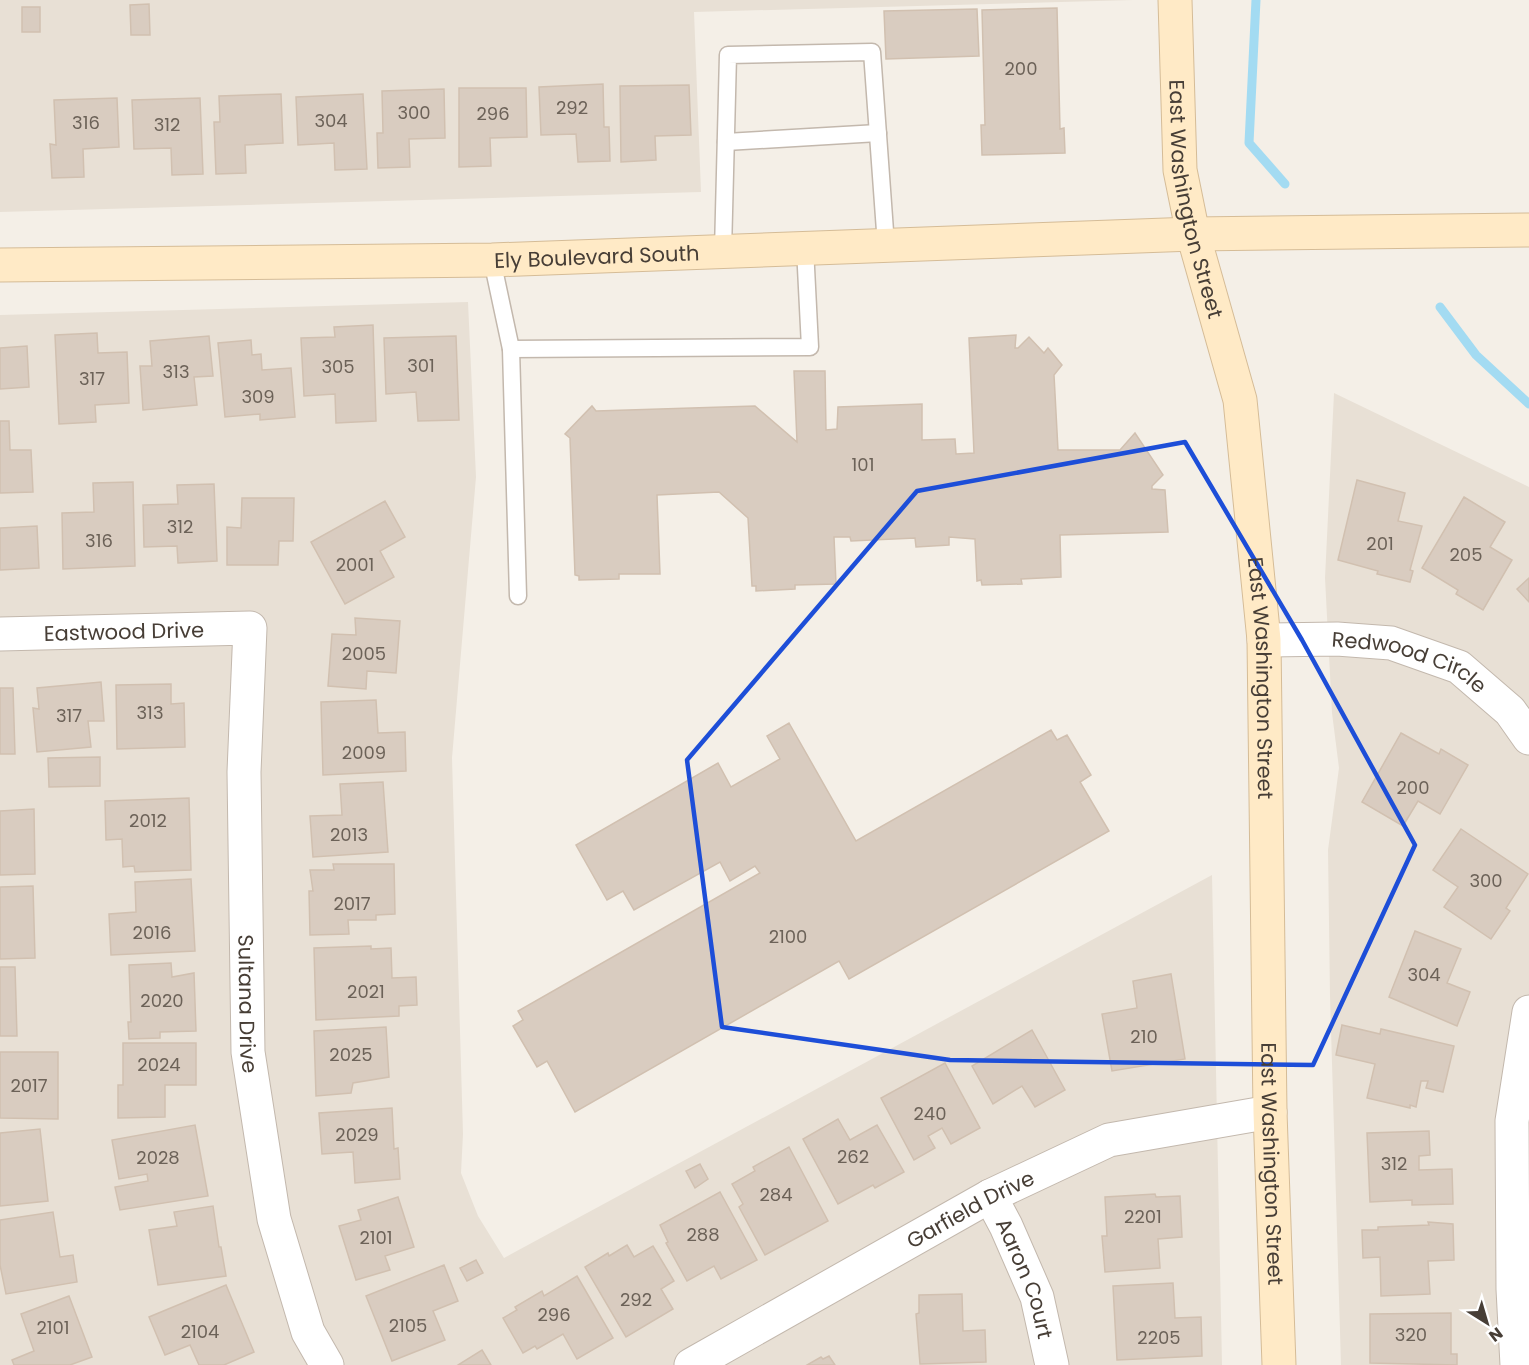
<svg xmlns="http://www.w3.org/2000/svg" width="1529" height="1365" viewBox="0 0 1529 1365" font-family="Poppins,sans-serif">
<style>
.residential{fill:#e8e0d5}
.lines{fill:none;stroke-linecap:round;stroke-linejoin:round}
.stream{stroke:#a3dbf2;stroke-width:9}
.building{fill:#d9ccc0;stroke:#d1c0b0;stroke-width:1.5}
.service-casing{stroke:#c3b8ad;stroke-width:19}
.minor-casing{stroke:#c3b8ad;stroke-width:35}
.secondary-casing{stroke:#d5bc97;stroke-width:35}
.service{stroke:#fff;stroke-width:16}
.minor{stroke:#fff;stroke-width:33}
.secondary{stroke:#ffeac6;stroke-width:33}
.marked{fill:none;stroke:#1d4ed8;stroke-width:4.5;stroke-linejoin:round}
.labels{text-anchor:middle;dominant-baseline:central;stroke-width:4.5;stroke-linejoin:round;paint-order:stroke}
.number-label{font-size:18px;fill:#6c6258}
.street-label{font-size:21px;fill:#473e36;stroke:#fff}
</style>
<rect width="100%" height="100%" fill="#f4efe7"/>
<g class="residential">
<polygon points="0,0 1133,0 694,12 701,192 0,212"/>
<polygon points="468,302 476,477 452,758 463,1134 461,1173 478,1216 504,1258 1212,875 1222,1365 0,1365 0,315"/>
<polygon points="1334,393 1529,487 1529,1365 1341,1365 1330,996 1328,850 1339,768 1332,713 1325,578"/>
</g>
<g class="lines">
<g class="stream">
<polyline points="1256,0 1249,143 1285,184"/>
<polyline points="1440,307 1476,355 1529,404"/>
</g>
</g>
<g class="building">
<polygon points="149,4 150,35 131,35 130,5"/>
<rect x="22" y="7" width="18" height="25"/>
<polygon points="1057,8 1060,129 1064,128 1065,153 982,155 981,125 985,125 982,10"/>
<polygon points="977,9 979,56 886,59 884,11"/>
<polygon points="603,84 604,127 609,127 610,161 578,162 576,134 541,135 539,87"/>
<polygon points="689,85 691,135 655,136 656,160 621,162 620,86"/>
<polygon points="459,88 526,88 527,137 490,138 491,166 459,167"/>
<polygon points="444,89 445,138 409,139 410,167 378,168 377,133 383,133 382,91"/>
<polygon points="281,94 283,143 245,145 246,173 216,174 214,122 220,122 219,96"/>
<polygon points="363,94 367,169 335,170 334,143 298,145 296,97"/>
<polygon points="117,98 119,147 83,149 84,177 52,178 50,144 56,145 54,100"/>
<polygon points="200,98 203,174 172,175 171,148 134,149 132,100"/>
<polygon points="373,325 376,421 336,423 335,394 304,396 301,338 335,337 334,327"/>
<polygon points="97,333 98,353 127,352 129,403 95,405 96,422 59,424 55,335"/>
<polygon points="1016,335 1015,348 1018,348 1029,337 1044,353 1048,348 1062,365 1054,375 1058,450 1120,450 1135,433 1163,475 1152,486 1152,489 1165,490 1168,532 1060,535 1061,577 1021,579 1022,584 982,585 981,580 977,581 975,539 949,537 949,545 916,547 915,538 851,541 850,537 834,537 836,584 795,585 795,589 756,591 756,586 752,586 748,518 719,492 657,495 660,574 619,574 619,579 579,580 579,576 575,575 570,438 565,434 592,406 596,411 755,406 797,442 794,371 825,371 826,430 837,429 838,407 922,404 922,440 955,439 956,454 974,453 969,338"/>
<polygon points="209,336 213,376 194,377 197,405 143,410 140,366 152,366 150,341"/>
<polygon points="456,336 459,420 418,421 416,392 386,394 384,338"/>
<polygon points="251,340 252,355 261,354 262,370 291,368 295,417 260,420 260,414 225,417 218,343"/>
<polygon points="27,346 29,387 0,389 0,348"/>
<polygon points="0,421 9,421 10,450 31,450 33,492 0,493"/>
<polygon points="1357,480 1405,493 1398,521 1422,526 1410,570 1413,571 1410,582 1377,574 1378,571 1338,560"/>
<polygon points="133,482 135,566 63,569 62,513 94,512 93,483"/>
<polygon points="214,484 217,561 178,563 177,546 144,547 143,505 178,504 177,485"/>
<polygon points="1464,497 1505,522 1490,547 1512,560 1483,610 1456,594 1458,590 1422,568"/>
<polygon points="242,498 294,498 293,541 279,541 278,565 227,565 227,527 241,528"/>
<polygon points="385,501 405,537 380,551 394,577 345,604 311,542"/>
<polygon points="37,526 39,568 0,570 0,528"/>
<polygon points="1529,578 1529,602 1517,589"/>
<polygon points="355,618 400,621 396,673 367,671 366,689 328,686 332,634 356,635"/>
<polygon points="101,682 104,721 88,721 91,747 37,752 33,708 39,709 37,688"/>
<polygon points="171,684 171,704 184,703 185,747 117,749 116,685"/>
<polygon points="0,688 13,688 15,754 0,754"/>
<polygon points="376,700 378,733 405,732 406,771 323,775 321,702"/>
<polygon points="789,723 856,841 1051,730 1057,740 1067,735 1091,775 1080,782 1109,831 849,979 839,961 575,1112 547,1061 537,1067 513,1026 523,1020 518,1011 760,873 755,866 730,881 720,862 634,910 623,891 607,900 576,845 718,763 731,787 780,759 767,736"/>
<polygon points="1401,733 1439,754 1441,749 1468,765 1440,814 1418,801 1403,826 1362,802"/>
<polygon points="100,757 100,786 49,787 48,758"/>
<polygon points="383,782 388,852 313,857 310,816 342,815 340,784"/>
<polygon points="189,798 191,870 135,872 134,866 123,867 122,839 106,840 105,801"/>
<polygon points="34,809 35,874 0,875 0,811"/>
<polygon points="1461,829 1528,874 1506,908 1510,911 1491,939 1444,907 1458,887 1433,870"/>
<polygon points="333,864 394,864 395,914 376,915 376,920 348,920 349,934 310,935 309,891 313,891 310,870 334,870"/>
<polygon points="191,879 195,951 111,955 109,914 136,912 135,882"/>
<polygon points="33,886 35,958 0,959 0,887"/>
<polygon points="1415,931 1461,949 1447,983 1470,992 1457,1026 1389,997"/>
<polygon points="371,946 371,949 391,948 392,978 416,977 417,1005 399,1006 399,1016 316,1020 314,948"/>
<polygon points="171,963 172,977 194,973 196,1031 160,1032 160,1038 129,1039 128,1022 131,1022 129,965"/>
<polygon points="0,967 15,967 17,1036 0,1036"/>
<polygon points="1171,974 1185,1059 1112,1071 1102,1014 1137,1008 1133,981"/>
<polygon points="1342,1025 1380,1034 1381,1029 1454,1046 1443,1092 1426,1088 1428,1081 1421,1081 1416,1107 1410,1105 1410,1108 1367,1098 1375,1064 1336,1055"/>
<polygon points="386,1027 389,1077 353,1083 351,1093 316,1096 314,1031"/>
<polygon points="1032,1030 1065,1090 1035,1107 1022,1086 993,1104 972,1066"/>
<polygon points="123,1043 196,1043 196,1085 165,1085 165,1117 118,1118 118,1085 123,1085"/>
<polygon points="0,1052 58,1052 58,1119 0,1118"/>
<polygon points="945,1063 980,1128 951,1144 942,1128 928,1136 935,1148 914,1160 881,1098"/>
<polygon points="392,1108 394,1149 398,1148 400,1179 355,1183 353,1152 322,1154 319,1113"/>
<polygon points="838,1119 850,1140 877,1125 904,1172 875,1188 873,1185 838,1204 803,1139"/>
<polygon points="195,1125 208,1196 120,1210 115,1187 148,1181 147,1174 119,1179 112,1140"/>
<polygon points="40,1129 48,1201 0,1206 0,1133"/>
<polygon points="1429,1131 1430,1155 1419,1156 1419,1170 1452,1169 1453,1204 1412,1205 1412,1200 1370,1202 1367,1133"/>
<polygon points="789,1147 828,1221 765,1255 739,1207 743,1204 732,1184 755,1171 753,1167"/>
<polygon points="700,1164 708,1179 695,1188 686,1171"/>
<polygon points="720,1192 757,1260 721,1279 714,1266 687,1281 666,1243 668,1242 660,1225"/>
<polygon points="1155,1194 1156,1197 1180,1196 1182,1237 1158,1239 1160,1268 1105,1272 1102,1236 1107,1236 1105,1197"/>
<polygon points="398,1197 414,1247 385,1256 390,1270 356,1280 339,1226 361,1220 358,1210"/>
<polygon points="213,1206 219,1247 221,1247 226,1276 158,1285 149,1230 177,1226 174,1212"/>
<polygon points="53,1212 60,1257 73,1255 77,1282 6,1294 0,1265 0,1220"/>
<polygon points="1428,1222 1453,1224 1454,1260 1428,1261 1430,1294 1381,1296 1380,1257 1363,1258 1362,1230 1378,1230 1378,1227 1429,1225"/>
<polygon points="627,1245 634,1257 653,1246 674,1281 661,1289 673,1309 626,1337 585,1267 608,1253 609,1256"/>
<polygon points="476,1260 483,1273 467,1281 460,1268"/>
<polygon points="444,1265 458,1301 433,1311 445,1340 392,1361 366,1296"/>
<polygon points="577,1276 613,1338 577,1359 563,1334 537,1349 535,1346 523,1353 503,1318 517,1310 515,1307 542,1291 544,1296"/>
<polygon points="1173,1283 1175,1318 1201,1317 1202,1356 1117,1360 1113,1286"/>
<polygon points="226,1285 254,1352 224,1365 199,1365 190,1345 165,1355 149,1317"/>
<polygon points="962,1294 963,1331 985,1330 986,1362 920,1364 916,1314 919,1313 919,1295"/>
<polygon points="69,1296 92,1357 70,1365 14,1365 12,1360 34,1351 21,1314"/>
<polygon points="1451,1313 1451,1354 1457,1354 1457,1365 1370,1363 1370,1314"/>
<polygon points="482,1350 491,1365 458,1365"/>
<polygon points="829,1356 835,1365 807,1365 821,1357 823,1359"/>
</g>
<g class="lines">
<g class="service-casing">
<g id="service">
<polyline points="726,142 878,133"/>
<polyline points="723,251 728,55 872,52 886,245"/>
<polyline points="492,260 511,349 810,347 805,248"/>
<polyline points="511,349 518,596"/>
</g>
</g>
<g class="minor-casing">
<g id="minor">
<path id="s1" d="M0 634 250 628 244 772 248 1052 274 1219 308 1332 327 1365"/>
<path id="s2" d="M1264 640 1337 639 1391 643 1459 667 1510 711 1529 738"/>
<path id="s3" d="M990 1196 1006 1226 1037 1297 1052 1365"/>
<path id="s4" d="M691 1365 990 1196 1109 1140 1270 1112"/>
<polyline points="1517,1365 1513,1289 1512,1121 1529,1012"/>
</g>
</g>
<g class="secondary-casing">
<g id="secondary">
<path id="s5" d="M1175 0 1180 170 1193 234 1240 400 1264 640 1270 1112 1279 1365"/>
<path id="s6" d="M0 265 492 260 1193 234 1529 230"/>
</g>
</g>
<use href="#service" class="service"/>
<use href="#minor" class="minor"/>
<use href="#secondary" class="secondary"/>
</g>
<path class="marked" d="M1185 442 1302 640 1415 845 1313 1065 950 1060 722 1027 687 760 917 491Z"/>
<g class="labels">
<g class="number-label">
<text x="1021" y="68">200</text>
<text x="572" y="107">292</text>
<text x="414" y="112">300</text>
<text x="493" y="113">296</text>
<text x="331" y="120">304</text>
<text x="86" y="122">316</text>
<text x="167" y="124">312</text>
<text x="421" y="365">301</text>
<text x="338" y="366">305</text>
<text x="176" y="371">313</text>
<text x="92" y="378">317</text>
<text x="258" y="396">309</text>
<text x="863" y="464">101</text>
<text x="180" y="526">312</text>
<text x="99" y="540">316</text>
<text x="1380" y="543">201</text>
<text x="1466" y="554">205</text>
<text x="355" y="564">2001</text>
<text x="364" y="653">2005</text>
<text x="150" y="712">313</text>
<text x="69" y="715">317</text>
<text x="364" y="752">2009</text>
<text x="1413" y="787">200</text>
<text x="148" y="820">2012</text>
<text x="349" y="834">2013</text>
<text x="1486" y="880">300</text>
<text x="352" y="903">2017</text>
<text x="152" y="932">2016</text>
<text x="788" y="936">2100</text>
<text x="1424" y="974">304</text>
<text x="366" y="991">2021</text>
<text x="162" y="1000">2020</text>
<text x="1144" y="1036">210</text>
<text x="351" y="1054">2025</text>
<text x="159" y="1064">2024</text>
<text x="29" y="1085">2017</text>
<text x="930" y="1113">240</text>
<text x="357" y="1134">2029</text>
<text x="853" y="1156">262</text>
<text x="158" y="1157">2028</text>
<text x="1394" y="1163">312</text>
<text x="776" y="1194">284</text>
<text x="1143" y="1216">2201</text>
<text x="703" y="1234">288</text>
<text x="376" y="1237">2101</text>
<text x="636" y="1299">292</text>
<text x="554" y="1314">296</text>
<text x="408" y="1325">2105</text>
<text x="53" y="1327">2101</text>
<text x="200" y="1331">2104</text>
<text x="1411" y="1334">320</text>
<text x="1159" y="1337">2205</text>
</g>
<g class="street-label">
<text stroke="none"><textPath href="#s5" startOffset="201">East Washington Street</textPath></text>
<text stroke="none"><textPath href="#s6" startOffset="597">Ely Boulevard South</textPath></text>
<text stroke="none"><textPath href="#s1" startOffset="124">Eastwood Drive</textPath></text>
<text stroke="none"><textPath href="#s2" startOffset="150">Redwood Circle</textPath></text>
<text stroke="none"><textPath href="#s5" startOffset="687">East Washington Street</textPath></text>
<text stroke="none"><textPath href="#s1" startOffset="626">Sultana Drive</textPath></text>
<text stroke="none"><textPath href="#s5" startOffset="1173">East Washington Street</textPath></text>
<text stroke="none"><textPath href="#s4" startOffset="320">Garfield Drive</textPath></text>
<text stroke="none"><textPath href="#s3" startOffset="90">Aaron Court</textPath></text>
</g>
</g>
<g transform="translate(1487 1323) rotate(143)" stroke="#ffffff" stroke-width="4.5" paint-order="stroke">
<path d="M0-4.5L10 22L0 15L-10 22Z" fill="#473e36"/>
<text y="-9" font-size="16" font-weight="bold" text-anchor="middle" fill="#473e36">N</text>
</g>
</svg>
